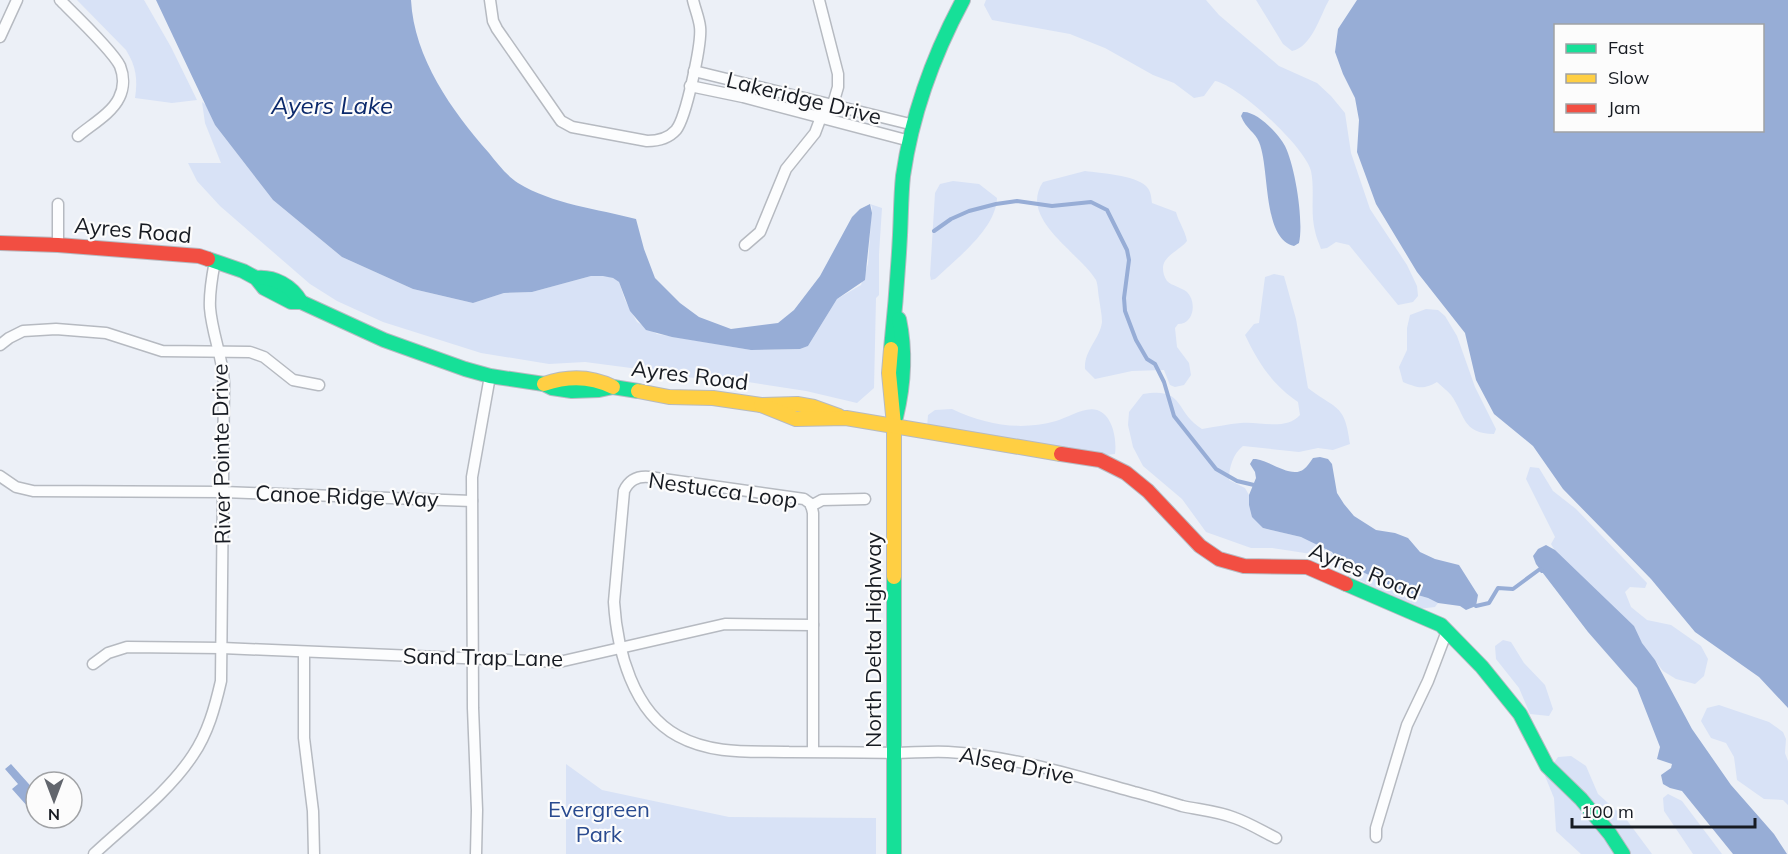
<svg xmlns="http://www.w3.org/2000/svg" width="1788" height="854" viewBox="0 0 1788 854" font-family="Mulish,sans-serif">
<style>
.green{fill:#d8e2f6}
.water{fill:#97add6;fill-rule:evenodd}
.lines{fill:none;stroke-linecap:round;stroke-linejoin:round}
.stream{stroke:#97add6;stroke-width:4}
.street-casing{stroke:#b6bac1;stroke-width:13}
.fast-casing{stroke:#b6bac1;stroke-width:16}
.slow-casing{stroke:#b6bac1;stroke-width:16}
.jam-casing{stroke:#b6bac1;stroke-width:16}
.street{stroke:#fcfdfe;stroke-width:10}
.fast{stroke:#16e098;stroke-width:14}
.slow{stroke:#ffcf43;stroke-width:14}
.jam{stroke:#f24e42;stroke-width:14}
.labels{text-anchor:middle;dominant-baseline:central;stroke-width:4.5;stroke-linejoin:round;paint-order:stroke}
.street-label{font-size:22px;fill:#171b22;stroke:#fcfcfc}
.park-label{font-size:22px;fill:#294a8f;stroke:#fcfcfc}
.water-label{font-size:24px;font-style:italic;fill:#0b296b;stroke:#fcfcfc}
</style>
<rect width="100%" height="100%" fill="#ecf0f7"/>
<g class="green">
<path d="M77 0H144L171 47 197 100 172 103 135 98C138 79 136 66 126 50Z"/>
<path d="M986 0H1206L1219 15 1279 66 1317 83 1331 96 1345 113 1351 153 1370 209 1407 265 1417 286 1418 296 1413 302 1398 305 1349 245 1336 242 1327 248 1321 249C1319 243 1316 237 1315 231 1310 212 1315 190 1311 171 1305 147 1238 85 1215 81L1204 96 1194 98 1174 83 1153 75 1105 48 1070 34 992 20 984 5Z"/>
<path d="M1256 0H1329C1320 16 1312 47 1292 51L1283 44Z"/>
<polygon points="202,102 206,105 215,125 273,200 342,257 413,289 473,303 504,293 532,292 591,276 603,275 613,278 619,282 625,300 637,322 657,334 751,350 800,349 808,346 837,299 861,285 868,264 872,207 870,204 882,208 879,254 879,295 876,298 874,388 857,403 806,391 748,382 670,376 631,368 585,362 549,364 481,353 383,322 337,301 310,284 220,206 197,181 188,163 221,163 205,123"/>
<path d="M1085 171C1101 173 1134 175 1146 186 1151 191 1151 196 1152 203L1176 212C1179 223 1185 230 1187 241 1180 250 1163 256 1163 268 1163 272 1164 277 1167 281 1172 286 1181 287 1187 292 1197 302 1194 324 1178 324L1175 328 1177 347 1189 363 1191 375 1184 385 1175 387 1170 385 1164 370 1132 371 1095 379 1085 369C1084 350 1100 339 1102 322 1102 315 1100 306 1099 298 1098 293 1098 285 1096 280 1079 252 1018 219 1043 182Z"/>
<path d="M953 181 979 184 997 198C996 229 956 259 935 279L931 280 930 275 935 193 940 184Z"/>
<path d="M1274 274 1284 276 1296 319 1308 388C1336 410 1345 403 1350 444L1333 450 1318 448 1299 452 1243 446C1233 454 1229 467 1229 480L1245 488 1249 495V505L1263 528C1287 535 1321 537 1337 559L1400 590 1428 598 1438 603 1435 607 1418 609 1345 573 1318 555 1272 548H1251L1206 532 1182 499 1143 466 1133 447 1128 425 1129 412 1143 394C1186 387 1174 412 1202 429 1215 427 1228 424 1241 423 1259 421 1286 431 1300 415L1298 402C1272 384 1259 364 1245 335L1254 324 1259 323 1265 277Z"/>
<path d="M1426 309 1438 310 1445 316 1457 336 1475 387 1496 429 1494 434C1462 434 1465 414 1451 395 1447 390 1441 386 1437 382 1423 390 1418 388 1403 382L1399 367 1407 350V328L1410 315Z"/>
<path d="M952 409C986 425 1020 431 1056 421 1067 418 1085 406 1097 410 1113 415 1117 440 1115 454L1097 456 927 428 928 415 935 410Z"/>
<polygon points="1530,467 1539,468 1553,491 1576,509 1647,583 1645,588 1630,587 1625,592 1631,607 1647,620 1671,625 1701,646 1708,659 1704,676 1695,684 1676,679 1663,671 1623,618 1590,584 1561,561 1551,544 1555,537 1526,479"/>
<polygon points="1503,640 1511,642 1524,663 1545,685 1553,709 1549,716 1530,714 1519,688 1496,659 1495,646"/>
<polygon points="1719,705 1769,722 1783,732 1786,739 1785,753 1788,761 1788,805 1783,800 1764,799 1737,780 1734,757 1726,743 1711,738 1701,721 1707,708"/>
<polygon points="1571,756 1586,766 1598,794 1626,819 1652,854 1581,854 1556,831 1554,798 1545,776 1558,757"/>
<polygon points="566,764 602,790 729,817 876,818 876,854 566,854"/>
<polygon points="1668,794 1682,801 1722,854 1693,854 1664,811 1663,798"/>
</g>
<g class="water">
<path d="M156 0H411C414 58 452 111 489 153 497 163 507 176 518 183 552 204 598 209 636 219L644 249 655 278 680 303 699 317 731 329 778 323 794 310 820 276 852 217 860 209 870 204 872 213 865 280 837 299 808 346 800 349 751 350 672 337 646 330 630 311 619 282 613 278 603 276H591L532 292 504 293 473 303 413 289 342 257 273 200 215 125Z"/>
<path d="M1357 0H1788V708L1759 677 1695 632 1651 579 1563 489 1533 446 1494 414 1476 380 1465 333 1417 272 1376 204 1357 152 1359 120 1355 98 1343 74 1335 52 1338 29ZM1556 26H1762V130H1556Z"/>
<path d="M1243 112C1257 111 1279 134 1285 146 1295 166 1304 221 1299 243L1294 246C1262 239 1270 168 1259 142 1255 132 1246 129 1241 116Z"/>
<path d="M1320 457 1328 459 1332 464 1337 493 1344 504 1354 516 1376 530 1395 533 1408 538 1420 552 1435 559 1459 565 1478 595 1476 606 1466 610 1460 606 1438 603 1428 598 1400 590 1346 564 1337 559 1332 552 1301 537 1263 528 1252 517 1249 505V495L1256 478 1255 472 1250 464 1253 459C1267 458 1291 480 1304 469 1307 467 1310 462 1313 458Z"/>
<polygon points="1546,545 1555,550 1634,626 1642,643 1655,660 1692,729 1731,785 1774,834 1787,854 1733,854 1682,791 1670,788 1663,784 1661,775 1671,768 1672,764 1657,759 1660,747 1637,688 1588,632 1536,564 1533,556 1538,549"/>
<polygon points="11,764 36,792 36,800 28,807 12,789 18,784 5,769"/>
</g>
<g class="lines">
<g class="stream">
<polyline points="934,231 951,219 969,211 996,204 1017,201 1052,206 1091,202 1107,210 1127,250 1129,260 1124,298 1125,311 1136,340 1147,359 1155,364 1164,382 1174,416 1216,469 1237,481 1254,485"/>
<polyline points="1476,606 1489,603 1498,588 1513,589 1540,569 1542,571"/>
</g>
<g class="street-casing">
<g id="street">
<path d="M60 0C73 13 113 51 120 66 124 76 124 88 119 98 112 113 91 125 78 136"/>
<path d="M490 0 493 21 497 29 561 121 572 127 647 141C658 141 668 139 676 130 686 118 702 43 700 27 699 18 695 9 693 0"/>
<polyline points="0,37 17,0"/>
<polyline points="694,71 914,125"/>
<polyline points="690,86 743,97 910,141"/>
<polyline points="58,245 58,204"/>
<polyline points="745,245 760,232 786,169 815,133 821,117 833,104 838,87 838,74 819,0"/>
<polyline points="0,345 9,338 23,331 56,329 106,333 162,351 250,352 264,357 293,380 319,385"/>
<polyline points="0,476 16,487 33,491 223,492 472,501"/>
<polyline points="811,506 822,500 865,499"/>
<polyline points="304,652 304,738 313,811 314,854"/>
<polyline points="93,664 108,653 127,647 222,648 559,662 725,624 813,625"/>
<path d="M813 752V513L811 504 804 499 649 477C637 476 629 480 624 491L614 602C617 650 633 712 678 736 713 755 751 751 789 752 824 752 859 752 893 753 912 753 930 751 948 752 1011 756 1073 775 1134 792 1150 796 1166 801 1182 806 1200 810 1217 811 1235 818 1249 823 1262 831 1276 838"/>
<polyline points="1376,837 1376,828 1407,725 1428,681 1447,631"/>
<path d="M94 854C127 823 168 793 193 755 208 733 215 707 221 681L224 383C223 358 212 334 210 308 209 292 212 277 215 261"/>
<polyline points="476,854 477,810 473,708 472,477 490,376"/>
</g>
</g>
<g class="fast-casing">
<g id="fast">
<polyline points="208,259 243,271 256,278 264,288 291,302 301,302 384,340 465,369 490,376 544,384 552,388 572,391 599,390 613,387 638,391"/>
<path d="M256 278C274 276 292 286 301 302"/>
<path d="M891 349C895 311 898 273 900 235 901 216 901 195 903 176 912 114 934 54 963 0"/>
<path d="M896 417C904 384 906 352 899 319"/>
<polyline points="894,577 894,854"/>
<polyline points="1346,584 1441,625 1482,667 1520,714 1547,766 1581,799 1610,834 1623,854"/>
</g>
</g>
<g class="slow-casing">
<g id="slow">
<polyline points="891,349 889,373 894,425 894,577"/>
<path d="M544 384C567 376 591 376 613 387"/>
<polyline points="638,391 669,397 713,398 761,405 797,404 814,407 839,416"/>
<polyline points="761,405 796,419 846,418 1061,454"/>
</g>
</g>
<g class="jam-casing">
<g id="jam">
<polyline points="0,243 58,245 199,256 208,259"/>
<polyline points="1061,454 1100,460 1126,473 1148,491 1200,546 1219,559 1244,566 1307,567 1346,584"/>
</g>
</g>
<use href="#street" class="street"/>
<use href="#fast" class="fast"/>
<use href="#slow" class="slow"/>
<use href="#jam" class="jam"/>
</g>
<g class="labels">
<g class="street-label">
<text transform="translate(804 98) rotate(14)">Lakeridge Drive</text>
<text transform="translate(133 230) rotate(5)">Ayres Road</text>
<text transform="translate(690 375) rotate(7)">Ayres Road</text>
<text transform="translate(221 454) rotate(-91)">River Pointe Drive</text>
<text transform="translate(723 490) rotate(8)">Nestucca Loop</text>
<text transform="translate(347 496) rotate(2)">Canoe Ridge Way</text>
<text transform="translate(1365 571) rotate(22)">Ayres Road</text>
<text transform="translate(873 640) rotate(-90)">North Delta Highway</text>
<text transform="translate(483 657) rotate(1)">Sand Trap Lane</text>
<text transform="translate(1017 765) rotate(11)">Alsea Drive</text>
</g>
<g class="park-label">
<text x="599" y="809">Evergreen<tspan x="599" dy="25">Park</tspan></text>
</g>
<g class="water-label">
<text x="332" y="105">Ayers Lake</text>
</g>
</g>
<rect x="1554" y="24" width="210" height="108" fill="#fcfcfc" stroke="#a0a2a5" stroke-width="1.5"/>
<rect x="1566" y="44" width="30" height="9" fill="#16e098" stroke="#a0a2a5" stroke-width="1.5"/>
<text x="1608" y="54" font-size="18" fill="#171b22">Fast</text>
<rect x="1566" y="74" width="30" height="9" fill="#ffcf43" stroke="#a0a2a5" stroke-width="1.5"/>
<text x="1608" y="84" font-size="18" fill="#171b22">Slow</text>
<rect x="1566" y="104" width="30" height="9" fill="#f24e42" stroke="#a0a2a5" stroke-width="1.5"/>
<text x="1608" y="114" font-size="18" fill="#171b22">Jam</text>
<g transform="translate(54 800) rotate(180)"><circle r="28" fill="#fcfcfc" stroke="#a0a2a5" stroke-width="1.5"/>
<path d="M0-4.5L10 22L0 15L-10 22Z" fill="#62666d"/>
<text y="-9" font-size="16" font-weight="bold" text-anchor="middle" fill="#171b22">N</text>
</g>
<path d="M1572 818v9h183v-9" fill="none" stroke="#171b22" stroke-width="3"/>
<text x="1581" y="818" font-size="18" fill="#171b22" stroke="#fcfcfc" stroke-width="4.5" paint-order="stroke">100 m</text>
</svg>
